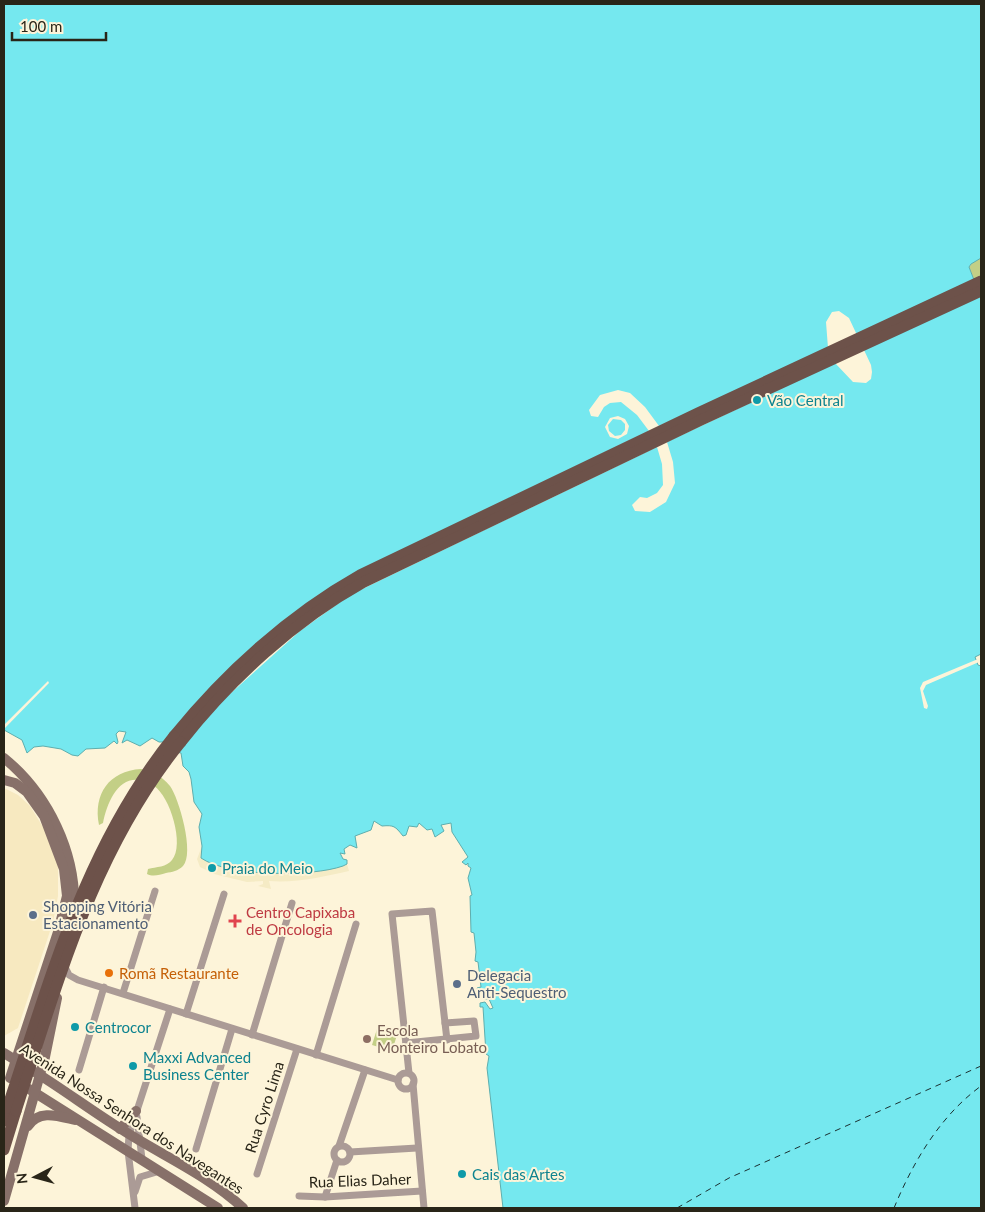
<svg xmlns="http://www.w3.org/2000/svg" width="985" height="1212" viewBox="0 0 985 1212" font-family="Lato,sans-serif">
<style>
.built{fill:#f7e9c0}
.green{fill:#c3cf86}
.sand{fill:#f5ebc5}
.water{fill:#75e8ef;stroke:#5eaeae}
.pier{fill:#fdf4d9;fill-rule:evenodd}
.lines{fill:none;stroke-linecap:round;stroke-linejoin:round}
.ferry{stroke:#1b3031;stroke-width:1;stroke-dasharray:6 5;stroke-linecap:butt}
.street{stroke:#ab9b96;stroke-width:7}
.secondary{stroke:#877069;stroke-width:10}
.primary{stroke:#6d524a;stroke-width:11}
.primary-bridge{stroke:#6d524a;stroke-width:11}
.culture-dot{fill:#0f9aa8;stroke:#fdf4d9;stroke-width:2}
.service-dot{fill:#5c6f8a;stroke:#fdf4d9;stroke-width:2}
.health-dot{fill:#e0444e;stroke:#fdf4d9;stroke-width:2}
.food-dot{fill:#e8710a;stroke:#fdf4d9;stroke-width:2}
.education-dot{fill:#8d6e63;stroke:#fdf4d9;stroke-width:2}
.labels{text-anchor:middle;dominant-baseline:central;stroke-width:4;stroke-linejoin:round;paint-order:stroke}
.culture-label{font-size:15px;fill:#0d838f;stroke:#fdf4d9;text-anchor:start}
.service-label{font-size:15px;fill:#4e5e75;stroke:#fdf4d9;text-anchor:start}
.health-label{font-size:15px;fill:#be3a42;stroke:#fdf4d9;text-anchor:start}
.food-label{font-size:15px;fill:#c56008;stroke:#fdf4d9;text-anchor:start}
.education-label{font-size:15px;fill:#785e54;stroke:#fdf4d9;text-anchor:start}
.street-label{font-size:15px;fill:#292518;stroke:#fdf4d9}
</style>
<rect width="100%" height="100%" fill="#fdf4d9"/>
<polygon class="built" points="4,788 18,795 30,806 46,832 58,861 58,896 53,922 18,1028 4,1036"/>
<g class="green">
<polygon points="981,258 981,298 969,267 973,262"/>
<path d="M141 769C152 771 162 776 170 786 179 798 195 854 183 866 178 871 172 872 166 873 159 875 153 877 147 874L148 869C156 867 167 867 172 860 185 845 170 796 154 786 123 766 108 798 103 823L99 825C93 794 109 771 141 769Z"/>
<polygon points="377,1029 397,1035 392,1051 372,1045"/>
</g>
<path class="sand" d="M202 846 201 858 238 872 300 873 322 871 347 864 349 871C322 877 297 883 269 881L271 889 258 886 263 884V881L247 882 214 874 200 867 197 859Z"/>
<path class="water" d="M4 4H981V258L971 264 969 267 981 298V654L975 657 978 665 981 666V1208H503L487 1068 489 1056 486 1054 483 1007H480V1003L485 1002 490 1009 493 1008 489 999H484L477 988 481 987 478 962 475 961 476 952 474 933 471 932 470 896 472 895 468 878 471 868 468 866V863L466 865 462 862 468 857 452 832 451 823 441 825 444 831 435 837 432 829 427 830 419 823 417 827 409 826 406 835 403 836C395 826 394 825 382 826L374 821 371 830 355 836 357 848 350 845 344 849 345 854 340 853 343 859 347 860V864L343 866C312 877 228 877 201 858L202 846 199 827 202 814 194 802 191 779 189 772 183 766 181 753 176 752 170 742H159L152 738 140 746 127 740 122 743 126 732 119 731 116 734 118 742 117 744 114 741 105 748 86 749 78 756 72 755 61 749 43 746 34 747 27 753 22 740 4 730Z"/>
<g class="pier">
<polygon points="839,311 849,318 871,365 872,372 871,379 866,383 853,382 835,363 667,442 673,462 675,483 666,502 650,512 635,511 632,505 640,497 647,498 657,493 663,485 662,464 657,447 350,595 300,631 231,693 168,744 358,571 649,431 637,415 621,402 610,403 604,407 598,417 591,416 589,410 600,395 618,390 630,393 645,407 659,426 828,348 826,322 832,312"/>
<path d="M618 416 625 419 629 426 627 434 618 439 610 437 605 427 610 418ZM613 419 621 420 625 424V430L621 435 615 436 609 431 608 425Z"/>
<polygon points="978,659 979,662 926,685 923,691 928,706 927,709 924,708 920,688 923,682"/>
<polygon points="48,681 49,683 4,729 4,725"/>
</g>
<g class="lines">
<g class="ferry">
<polyline points="677,1208 729,1178 981,1066"/>
<path d="M894 1208C913 1162 940 1116 981 1086"/>
</g>
<g class="street">
<polyline points="64,965 69,975 78,980 398,1080"/>
<polyline points="123,993 155,891"/>
<polyline points="186,1014 224,894"/>
<polyline points="252,1035 292,903"/>
<polyline points="406,1043 476,1036 474,1021 445,1023"/>
<polyline points="316,1055 356,924"/>
<polyline points="79,1070 104,987"/>
<polyline points="409,1073 392,914 432,911 447,1040"/>
<circle cx="406" cy="1081" r="8"/>
<polyline points="413,1084 424,1208"/>
<polyline points="137,1117 142,1159"/>
<polyline points="339,1146 365,1070"/>
<circle cx="342" cy="1154" r="8"/>
<polyline points="196,1149 232,1029"/>
<polyline points="350,1152 417,1148"/>
<polyline points="257,1174 297,1049"/>
<polyline points="135,1192 140,1177 160,1171"/>
<polyline points="299,1196 325,1197 422,1191"/>
<polyline points="325,1197 337,1160"/>
<polyline points="135,1208 128,1151 129,1135 170,1009"/>
</g>
<g class="secondary">
<path d="M4 758C48 794 77 853 74 911"/>
<polyline points="4,780 15,783 27,792 44,816 64,869 67,896 58,932 10,1078"/>
<polyline points="4,1053 20,1063"/>
<path d="M35 1072C64 1090 92 1111 121 1129 161 1155 208 1175 243 1208"/>
<polyline points="29,1089 218,1208"/>
<path d="M28 1126C39 1109 58 1116 75 1120"/>
<polyline points="120,1129 136,1111"/>
<polyline points="4,1201 45,1057 57,998"/>
</g>
<g class="primary">
<path d="M174 736C225 673 289 615 360 575L698 413 981 281"/>
<path d="M181 742C231 679 294 621 364 582L701 420 981 291"/>
<polyline points="4,1121 7,1108"/>
<polyline points="4,1150 16,1111"/>
</g>
<g class="primary-bridge">
<path d="M7 1108C51 977 85 846 174 736"/>
<path d="M16 1111C59 980 93 851 181 742"/>
</g>
</g>
<g class="culture-dot">
<circle cx="757" cy="400" r="5"/>
<circle cx="212" cy="868" r="5"/>
<circle cx="75" cy="1027" r="5"/>
<circle cx="133" cy="1066" r="5"/>
<circle cx="462" cy="1174" r="5"/>
</g>
<g class="service-dot">
<circle cx="33" cy="915" r="5"/>
<circle cx="457" cy="984" r="5"/>
</g>
<path class="health-dot" d="M232.5 913.5h5v5h5v5h-5v5h-5v-5h-5v-5h5z"/>
<circle class="food-dot" cx="109" cy="973" r="5"/>
<circle class="education-dot" cx="367" cy="1039" r="5"/>
<g class="labels">
<g class="culture-label">
<text x="767" y="400">Vão Central</text>
<text x="222" y="868">Praia do Meio</text>
<text x="85" y="1027">Centrocor</text>
<text x="143" y="1057">Maxxi Advanced<tspan x="143" dy="17">Business Center</tspan></text>
<text x="472" y="1174">Cais das Artes</text>
</g>
<g class="service-label">
<text x="43" y="906">Shopping Vitória<tspan x="43" dy="17">Estacionamento</tspan></text>
<text x="467" y="975">Delegacia<tspan x="467" dy="17">Anti-Sequestro</tspan></text>
</g>
<g class="health-label">
<text x="246" y="912">Centro Capixaba<tspan x="246" dy="17">de Oncologia</tspan></text>
</g>
<g class="food-label">
<text x="119" y="973">Romã Restaurante</text>
</g>
<g class="education-label">
<text x="377" y="1030">Escola<tspan x="377" dy="17">Monteiro Lobato</tspan></text>
</g>
<g class="street-label">
<text transform="translate(264 1107) rotate(-72)">Rua Cyro Lima</text>
<text transform="translate(132 1118) rotate(33)">Avenida Nossa Senhora dos Navegantes</text>
<text transform="translate(360 1180) rotate(-2)">Rua Elias Daher</text>
</g>
</g>
<rect width="985" height="1212" fill="none" stroke="#292518" stroke-width="10"/>
<g transform="translate(35 1177) rotate(264)" stroke="#fdf4d9" stroke-width="4" paint-order="stroke">
<path d="M0-4L9 19L0 12L-9 19Z" fill="#292518"/>
<text y="-8" font-size="14" font-weight="bold" text-anchor="middle" fill="#292518">N</text>
</g>
<path d="M12 32v8h94v-8" fill="none" stroke="#292518" stroke-width="2.5"/>
<text x="20" y="32" font-size="15" fill="#292518" stroke="#fdf4d9" stroke-width="4" paint-order="stroke">100 m</text>
</svg>
